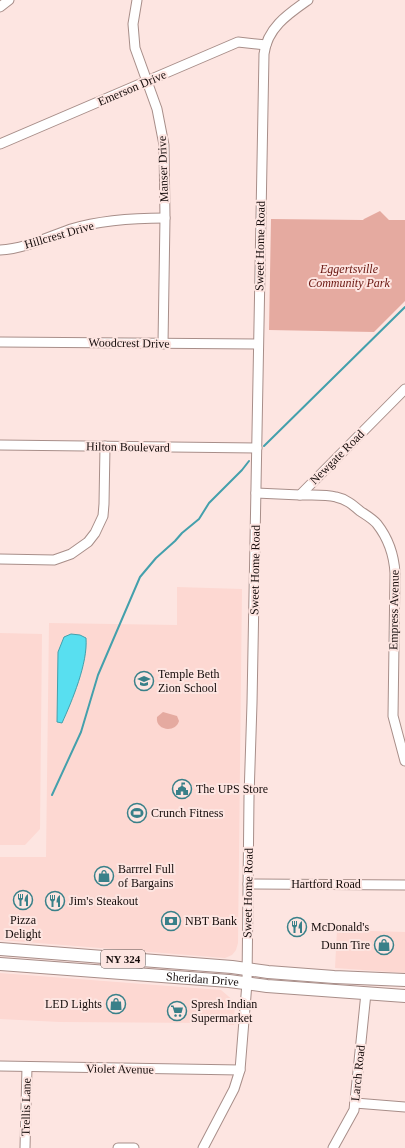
<svg xmlns="http://www.w3.org/2000/svg" width="405" height="1148" viewBox="0 0 405 1148" font-family="'Times New Roman',serif">
<style>
.built{fill:#fdd8d2}
.green{fill:#e5aaa0}
.water{fill:#58dff0;stroke:#44a0ac}
.lines{fill:none;stroke-linecap:round;stroke-linejoin:round}
.stream{stroke:#44a0ac;stroke-width:2}
.minor-casing{stroke:#a88e89;stroke-width:11}
.major-casing{stroke:#a88e89;stroke-width:14}
.minor{stroke:#fff;stroke-width:9}
.major{stroke:#fff;stroke-width:12}
.labels{text-anchor:middle;dominant-baseline:central;stroke-width:4;stroke-linejoin:round;paint-order:stroke}
.shield{fill:#fde5e1;stroke:#5b4e4c;stroke-width:1}
.shield-label{font-size:11px;font-weight:bold;fill:#160d0c}
.street-label{font-size:12px;fill:#160d0c;stroke:#fde5e1}
.park-label{font-size:12px;font-style:italic;fill:#68140e;stroke:#fde5e1}
.poi-label{font-size:12px;fill:#160d0c;stroke:#fde5e1;text-anchor:start}
</style>
<rect width="100%" height="100%" fill="#fde5e1"/>
<g class="built">
<polygon points="177,587 242,589 238,943 236,950 232,955 225,958 0,940 0,857 46,857 49,623 177,625"/>
<polygon points="0,633 42,634 40,829 25,845 0,845"/>
<polygon points="337,930 405,932 405,973 335,968"/>
<polygon points="0,973 221,990 235,1002 234,1025 210,1023 60,1022 0,1019"/>
</g>
<g class="green">
<polygon points="380,211 389,220 405,220 405,301 374,332 269,330 271,219 363,220 364,219"/>
<path d="M163 712 177 716 179 721C176 733 155 731 157 717Z"/>
</g>
<path class="water" d="M71 634 80 635 86 638C88 663 72 701 62 723L57 722 58 652 64 637Z"/>
<g class="lines">
<g class="stream">
<polyline points="264,446 405,307"/>
<polyline points="52,795 81,732 98,675 140,577 156,558 175,541 182,533 199,519 209,503 242,470 249,461"/>
</g>
<g class="minor-casing">
<g id="minor">
<polyline points="137,0 133,24 135,48 157,109 164,145 165,218 163,344"/>
<polyline points="0,7 9,0"/>
<polyline points="0,144 238,42 266,45"/>
<path d="M0 250C24 249 48 237 71 229 101 220 134 218 165 218"/>
<polyline points="0,342 258,344"/>
<polyline points="0,445 257,448"/>
<polyline points="256,493 300,495 405,389"/>
<path d="M300 495C312 495 325 494 336 497 346 499 353 505 360 511 366 515 373 519 377 524 388 538 394 556 395 573L393 716 405 761"/>
<polyline points="0,559 54,560 71,554 88,542 95,533 103,516 104,504 105,446"/>
<polyline points="248,884 405,885"/>
<polyline points="0,1066 240,1070"/>
<polyline points="355,1103 405,1107"/>
<polyline points="25,1148 27,1067"/>
<polyline points="118,1148 134,1148"/>
<path d="M203 1148 234 1089 240 1070 247 983 249 797 252 703 264 54C267 28 288 14 308 0"/>
<polyline points="333,1148 354,1110 366,993"/>
</g>
</g>
<g class="major-casing">
<g id="major">
<polyline points="0,949 232,967 268,972 334,977 405,980"/>
<path id="s1" d="M0 964 229 981 267 986 405 996"/>
</g>
</g>
<use href="#minor" class="minor"/>
<use href="#major" class="major"/>
</g>
<defs>
<g id="school-ring" transform="scale(1)"><circle r="9.5" fill="#fde5e1" stroke="#398089" stroke-width="1.5"/><path d="M0-5L7-2L0 1L-7-2ZM-4 1L0 2.5L4 1V4Q0 6-4 4Z" fill="#398089"/></g>
<g id="civic-ring" transform="scale(1)"><circle r="9.5" fill="#fde5e1" stroke="#398089" stroke-width="1.5"/><path d="M-.6-6.5H3V-4.5H.6V-3L4-1V1h2V6H-6V1h2V-1L-.6-3ZM-1.2 2.5V6h2.4V2.5Z" fill="#398089"/></g>
<g id="stadium-ring" transform="scale(1)"><circle r="9.5" fill="#fde5e1" stroke="#398089" stroke-width="1.5"/><path d="M0-5a6.5 5 0 1 0 0 10a6.5 5 0 1 0 0-10ZM-3.5-1.8h7v3.6h-7Z" fill="#398089"/></g>
<g id="shop-ring" transform="scale(1)"><circle r="9.5" fill="#fde5e1" stroke="#398089" stroke-width="1.5"/><path d="M-5-2.5h2.3a2.7 3.5 0 0 1 5.4 0H5L5.5 6h-11ZM-1.5-2.5h3a1.5 2.3 0 0 0-3 0Z" fill="#398089"/></g>
<g id="restaurant-ring" transform="scale(1)"><circle r="9.5" fill="#fde5e1" stroke="#398089" stroke-width="1.5"/><path d="M-5-6h1v4h1v-4h1v4h1v-4h1v5L-1.5 .5V6h-2V.5L-5-1ZM5-6V6H3V1.5H1.5Q1.5-4 5-6Z" fill="#398089"/></g>
<g id="bank-ring" transform="scale(1)"><circle r="9.5" fill="#fde5e1" stroke="#398089" stroke-width="1.5"/><path d="M-6-4H6V4H-6ZM0-2.3a2.3 2.3 0 1 0 0 4.6a2.3 2.3 0 1 0 0-4.6Z" fill="#398089"/></g>
<g id="supermarket-ring" transform="scale(1)"><circle r="9.5" fill="#fde5e1" stroke="#398089" stroke-width="1.5"/><path d="M-6-5.5h2.5l.6 2H6L4.5 2H-2.5L-4.4-4H-6ZM-1.5 3.2a1.3 1.3 0 1 0 .1 0ZM3 3.2a1.3 1.3 0 1 0 .1 0Z" fill="#398089"/></g>
</defs>
<g fill-rule="evenodd">
<use href="#school-ring" x="144" y="681"/>
<use href="#civic-ring" x="182" y="789"/>
<use href="#stadium-ring" x="137" y="813"/>
<use href="#shop-ring" x="104" y="876"/>
<use href="#restaurant-ring" x="23" y="900"/>
<use href="#restaurant-ring" x="55" y="901"/>
<use href="#bank-ring" x="171" y="921"/>
<use href="#restaurant-ring" x="297" y="927"/>
<use href="#shop-ring" x="384" y="945"/>
<use href="#shop-ring" x="116" y="1004"/>
<use href="#supermarket-ring" x="177" y="1011"/>
</g>
<g class="labels">
<rect class="shield" x="101" y="950" width="44" height="18" rx="3"/>
<g class="shield-label">
<text x="123" y="959">NY 324</text>
</g>
<g class="street-label">
<text transform="translate(132 88) rotate(-23)">Emerson Drive</text>
<text transform="translate(163 169) rotate(-92)">Manser Drive</text>
<text transform="translate(59 235) rotate(-16)">Hillcrest Drive</text>
<text transform="translate(260 246) rotate(-89)">Sweet Home Road</text>
<text transform="translate(129 343) rotate(1)">Woodcrest Drive</text>
<text transform="translate(128 447) rotate(1)">Hilton Boulevard</text>
<text transform="translate(337 457) rotate(-45)">Newgate Road</text>
<text transform="translate(255 570) rotate(-89)">Sweet Home Road</text>
<text transform="translate(394 610) rotate(-89)">Empress Avenue</text>
<text x="326" y="884">Hartford Road</text>
<text transform="translate(248 893) rotate(-89)">Sweet Home Road</text>
<text stroke="none"><textPath href="#s1" startOffset="203">Sheridan Drive</textPath></text>
<text transform="translate(120 1069) rotate(1)">Violet Avenue</text>
<text transform="translate(358 1073) rotate(-84)">Larch Road</text>
<text transform="translate(26 1107) rotate(-89)">Trellis Lane</text>
</g>
<g class="park-label">
<text x="349" y="269">Eggertsville<tspan x="349" dy="14">Community Park</tspan></text>
</g>
<g class="poi-label">
<text x="158" y="674">Temple Beth<tspan x="158" dy="14">Zion School</tspan></text>
<text x="196" y="789">The UPS Store</text>
<text x="151" y="813">Crunch Fitness</text>
<text x="118" y="869">Barrrel Full<tspan x="118" dy="14">of Bargains</tspan></text>
<text x="69" y="901">Jim's Steakout</text>
<text x="23" y="920" text-anchor="middle">Pizza<tspan x="23" dy="14">Delight</tspan></text>
<text x="185" y="921">NBT Bank</text>
<text x="311" y="927">McDonald's</text>
<text x="370" y="945" text-anchor="end">Dunn Tire</text>
<text x="102" y="1004" text-anchor="end">LED Lights</text>
<text x="191" y="1004">Spresh Indian<tspan x="191" dy="14">Supermarket</tspan></text>
</g>
</g>
</svg>
